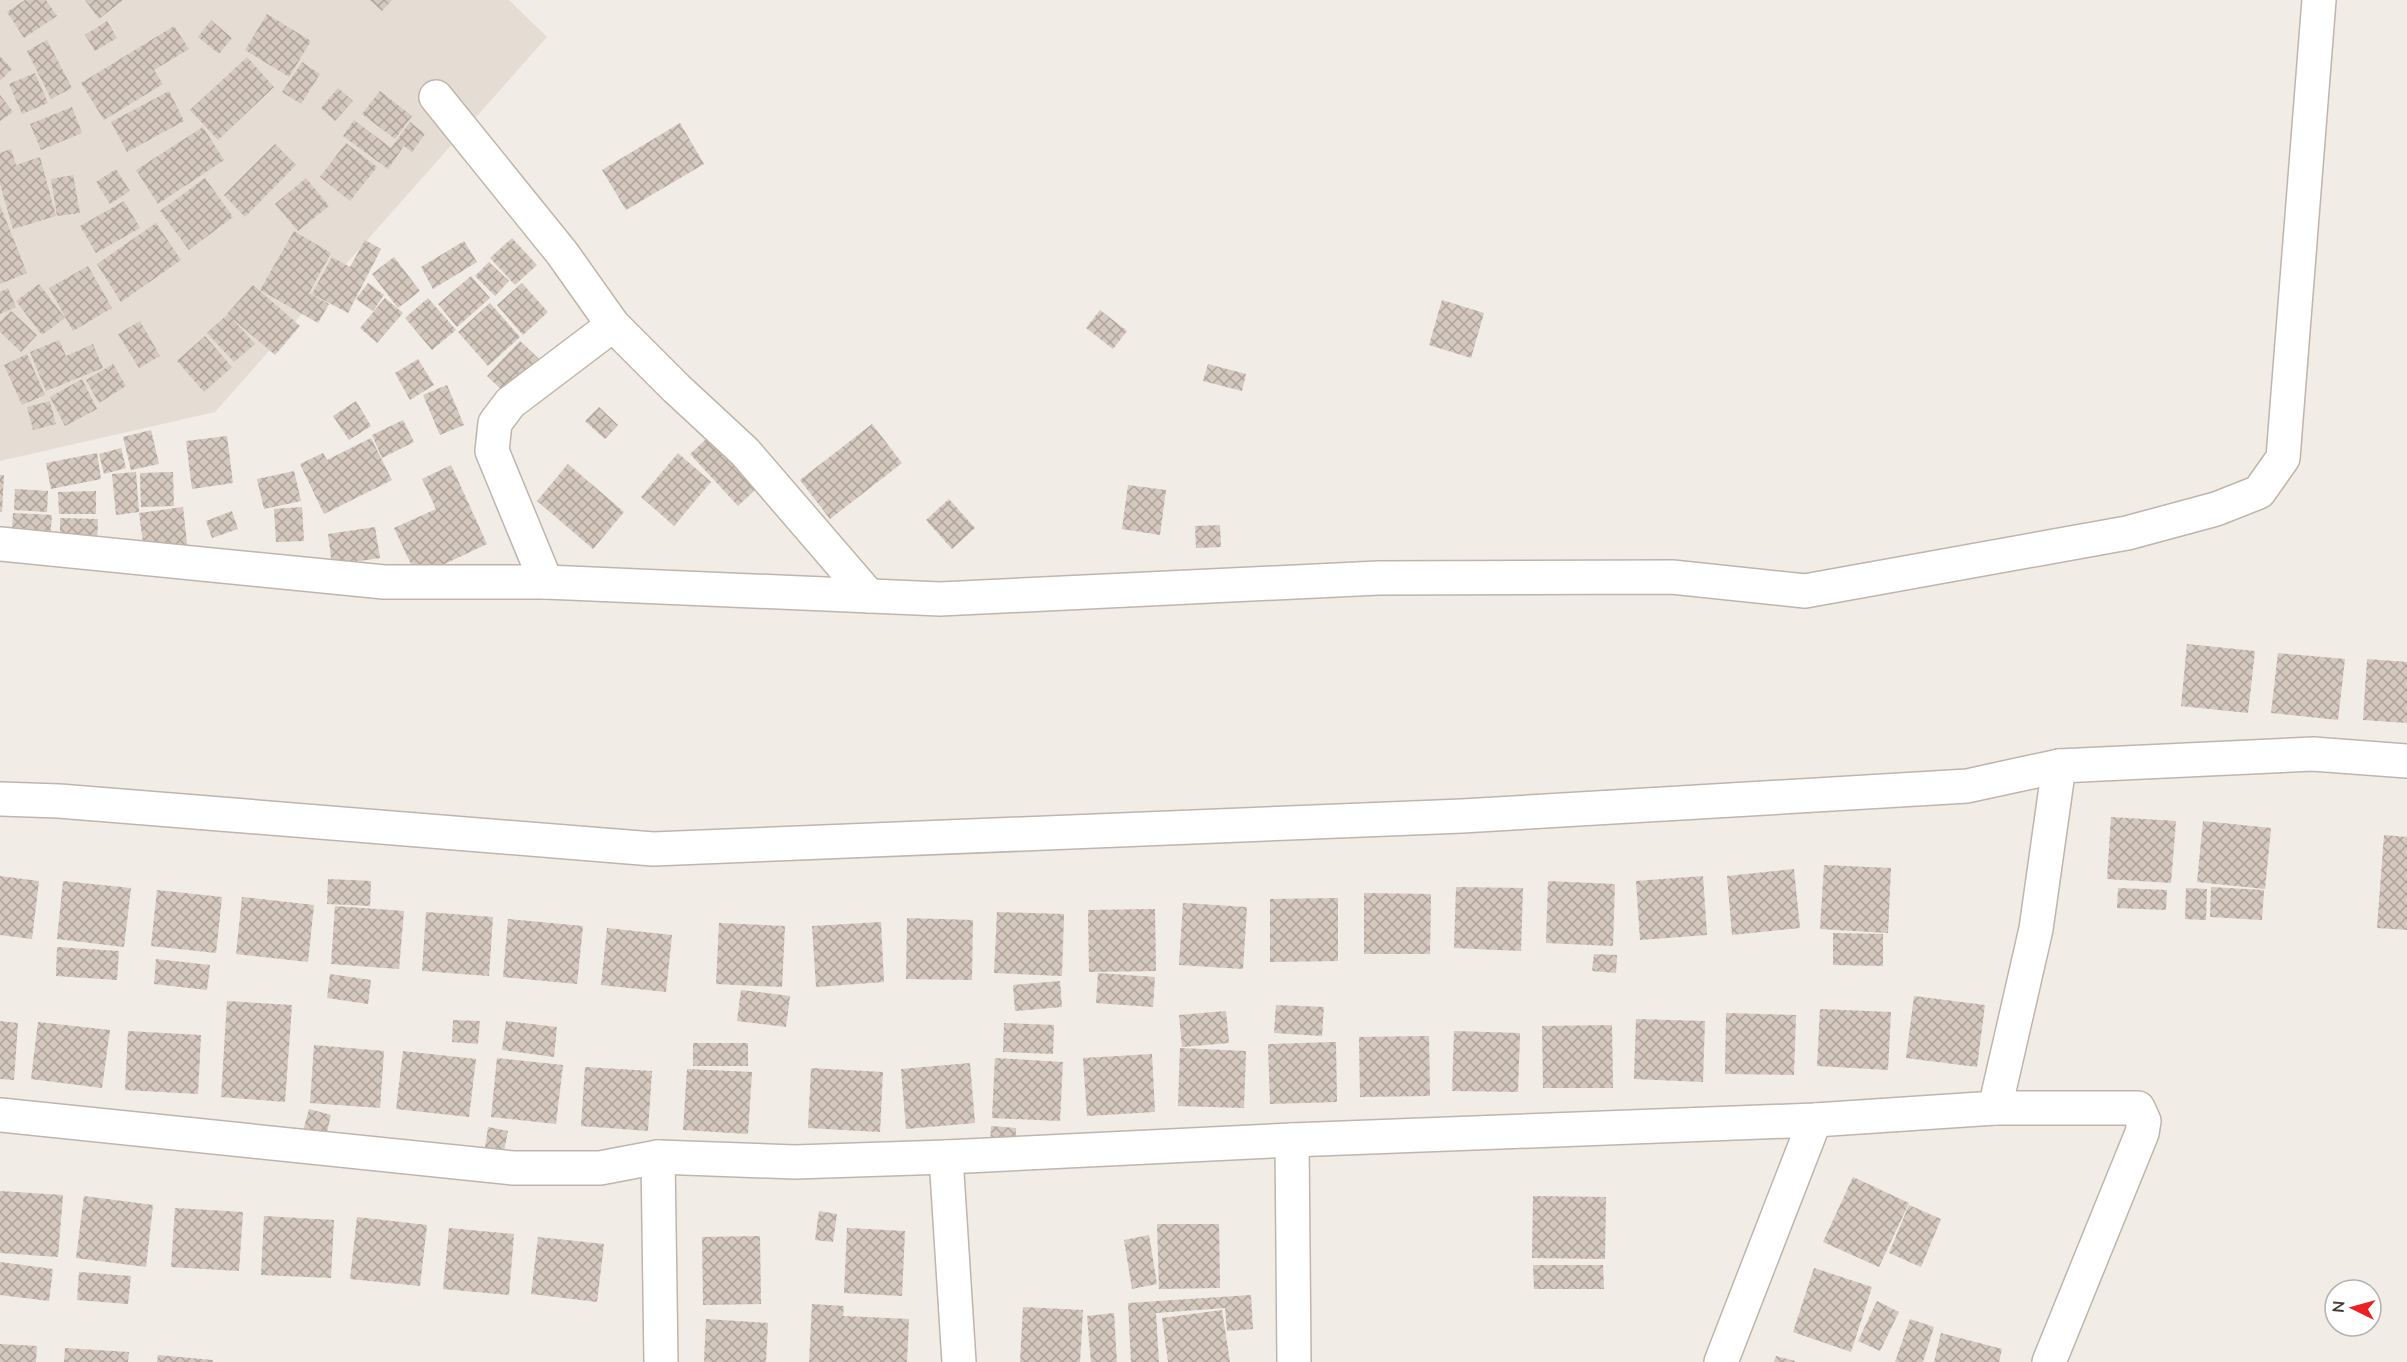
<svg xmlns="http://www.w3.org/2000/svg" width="2407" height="1362" viewBox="0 0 2407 1362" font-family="Mulish,sans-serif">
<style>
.residential{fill:#e5ddd3}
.building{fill:url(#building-cross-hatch)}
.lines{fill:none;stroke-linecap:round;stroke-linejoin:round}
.minor-casing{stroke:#bfb5ab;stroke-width:36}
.minor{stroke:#fff;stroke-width:33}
</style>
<defs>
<pattern id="building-cross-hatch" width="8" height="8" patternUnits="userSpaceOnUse" patternTransform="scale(1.5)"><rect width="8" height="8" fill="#d5c8be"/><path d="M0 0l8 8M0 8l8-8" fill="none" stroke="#aea49b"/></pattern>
</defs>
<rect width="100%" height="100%" fill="#f1ece5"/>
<polygon class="residential" points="0,0 509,0 547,37 215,412 0,461"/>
<g class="building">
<polygon points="25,0 46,0 57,16 24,38 7,12"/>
<polygon points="85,0 123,0 99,19"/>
<polygon points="370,0 392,0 382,11"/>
<polygon points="267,14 311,41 289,77 245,50"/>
<polygon points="211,20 232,38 219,54 198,37"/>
<polygon points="107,21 117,38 95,51 85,35"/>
<polygon points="174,26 189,49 154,70 163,84 104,120 81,83"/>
<polygon points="47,40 72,88 51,99 27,51"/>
<polygon points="0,56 12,69 0,81"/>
<polygon points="247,57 274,87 218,140 190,110"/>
<polygon points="302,62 320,74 301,104 282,92"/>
<polygon points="35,73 48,103 22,114 9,84"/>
<polygon points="338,88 353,101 335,121 321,108"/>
<polygon points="169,91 184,121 127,152 111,122"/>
<polygon points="380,91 412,116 395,139 362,114"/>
<polygon points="0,95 13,112 0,121"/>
<polygon points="72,107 82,133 41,150 30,124"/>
<polygon points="354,120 391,148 410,122 425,134 412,152 404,146 388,169 343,136"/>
<polygon points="680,123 704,164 626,210 602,170"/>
<polygon points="203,127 224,160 158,204 136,170"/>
<polygon points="346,143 377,167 350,201 320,177"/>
<polygon points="275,144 296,165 245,217 224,195"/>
<polygon points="11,149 16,165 40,157 56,216 13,229 0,184 0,153"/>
<polygon points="116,169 130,191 110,204 96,182"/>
<polygon points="73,175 80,213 57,216 51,179"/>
<polygon points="205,178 233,217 189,250 160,211"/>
<polygon points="306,178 329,206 298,231 275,204"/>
<polygon points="124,201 140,228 96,253 80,226"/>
<polygon points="0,205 27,273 0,284"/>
<polygon points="156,223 181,260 121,302 97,264"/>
<polygon points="294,231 331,253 309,293 329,304 318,323 260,290"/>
<polygon points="512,238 537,265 515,285 490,258"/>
<polygon points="365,240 381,249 348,313 312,294 332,257 350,267"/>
<polygon points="464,241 477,262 433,289 421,267"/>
<polygon points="394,257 420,291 398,308 372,274"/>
<polygon points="489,262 509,281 495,296 475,276"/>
<polygon points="88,266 112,308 73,331 49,288"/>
<polygon points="471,276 490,298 457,327 438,304"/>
<polygon points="368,283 384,295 373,311 356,299"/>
<polygon points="522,283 548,312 523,335 497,305"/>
<polygon points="39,284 65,318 42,335 16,301"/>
<polygon points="253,285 300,326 275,355 227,314"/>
<polygon points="8,288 16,307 0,314 0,292"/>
<polygon points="385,298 403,313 377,343 360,328"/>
<polygon points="428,298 456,330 432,350 405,318"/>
<polygon points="1442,300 1484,313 1471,358 1429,345"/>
<polygon points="490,303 520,337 488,366 458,332"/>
<polygon points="1100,310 1127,331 1113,349 1086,328"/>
<polygon points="11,311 37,335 21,352 0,332 0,322"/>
<polygon points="228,314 255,344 234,362 207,333"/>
<polygon points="140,321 160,356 139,368 118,334"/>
<polygon points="205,336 232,367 204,392 177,361"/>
<polygon points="59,340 66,356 93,344 103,368 46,391 30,352"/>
<polygon points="520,341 539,359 506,394 487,376"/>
<polygon points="27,354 45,395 22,405 4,365"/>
<polygon points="418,359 434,385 410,400 395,373"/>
<polygon points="113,364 126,386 99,403 86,380"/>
<polygon points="1208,364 1246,374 1242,391 1203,381"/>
<polygon points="82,379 97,409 65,426 50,397"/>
<polygon points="447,385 464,425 440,435 423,395"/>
<polygon points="50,401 56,424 33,430 27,407"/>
<polygon points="356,401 371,426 349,440 333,416"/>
<polygon points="599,407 618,425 605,439 585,421"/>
<polygon points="403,420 414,442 382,458 372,435"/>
<polygon points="872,424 902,463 830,519 800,480"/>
<polygon points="718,428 766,480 738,506 690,454"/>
<polygon points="151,430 159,464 131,470 123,437"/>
<polygon points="227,436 233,483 192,489 186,441"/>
<polygon points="371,438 392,480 324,514 300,464 323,453 327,460"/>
<polygon points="121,448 126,468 104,474 99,454"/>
<polygon points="97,453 101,479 51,489 46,463"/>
<polygon points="678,453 711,482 674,526 641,497"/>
<polygon points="568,464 624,512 593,549 537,501"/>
<polygon points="451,465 487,544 417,577 394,528 436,509 422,479"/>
<polygon points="294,471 301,501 264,509 257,479"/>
<polygon points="136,472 139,512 116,515 112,474"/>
<polygon points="173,472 174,506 141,507 140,473"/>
<polygon points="0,475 4,475 2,512 0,512"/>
<polygon points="1128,485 1166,490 1160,535 1122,529"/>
<polygon points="15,489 48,491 47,512 14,510"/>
<polygon points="96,491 96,514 59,514 58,492"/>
<polygon points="949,499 975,528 952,549 926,520"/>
<polygon points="183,507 188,552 145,558 139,513"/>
<polygon points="302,507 304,541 276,542 274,509"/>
<polygon points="232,511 238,529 212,538 206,521"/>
<polygon points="13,513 52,515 49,547 11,545"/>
<polygon points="60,518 98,519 97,547 60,546"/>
<polygon points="1220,525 1221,547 1196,548 1195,526"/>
<polygon points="375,527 380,558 332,565 328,534"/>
<polygon points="2187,644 2255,651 2248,713 2181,706"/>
<polygon points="2278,653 2345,659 2338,720 2271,713"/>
<polygon points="2367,659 2407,662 2407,723 2363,720"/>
<polygon points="2111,817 2176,821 2171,883 2107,879"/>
<polygon points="2203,821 2271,828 2265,889 2197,882"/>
<polygon points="2384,835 2407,837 2407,930 2377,928"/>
<polygon points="1824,865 1891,868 1888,933 1820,929"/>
<polygon points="1794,869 1800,928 1732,935 1727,876"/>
<polygon points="0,876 39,881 32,939 0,935"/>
<polygon points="1703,876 1707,935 1640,940 1636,881"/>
<polygon points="328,879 371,881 370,906 327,904"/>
<polygon points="63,881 131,888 124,947 57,939"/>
<polygon points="1548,881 1615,884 1613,946 1546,943"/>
<polygon points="1456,887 1523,888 1521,951 1454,948"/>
<polygon points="2211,887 2264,890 2262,920 2210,917"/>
<polygon points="2118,888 2167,890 2166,910 2117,908"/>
<polygon points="2186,888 2207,889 2206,920 2185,919"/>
<polygon points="157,890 222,897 216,953 151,946"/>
<polygon points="1364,893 1431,894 1430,954 1364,954"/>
<polygon points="242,897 314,905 308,962 236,954"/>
<polygon points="1338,898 1338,961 1270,962 1270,899"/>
<polygon points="1183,903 1247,907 1243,969 1179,965"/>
<polygon points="335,906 404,911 399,969 331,964"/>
<polygon points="1155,909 1156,971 1089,972 1088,910"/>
<polygon points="426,912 493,917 489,976 422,971"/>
<polygon points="997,912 1064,914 1062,976 994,973"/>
<polygon points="907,918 973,920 972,980 906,979"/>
<polygon points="508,919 583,926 577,984 503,977"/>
<polygon points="881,922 884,982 816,987 812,926"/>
<polygon points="719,923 785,926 782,987 716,984"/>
<polygon points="607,928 672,935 666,992 601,985"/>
<polygon points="1833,933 1883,934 1883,966 1833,965"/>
<polygon points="57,947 119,951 117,980 56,976"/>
<polygon points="1594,954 1617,955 1616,973 1592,971"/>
<polygon points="156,959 210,965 207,990 154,984"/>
<polygon points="1098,973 1155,977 1153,1007 1096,1003"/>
<polygon points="330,974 371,980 368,1004 327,998"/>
<polygon points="1060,981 1062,1007 1015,1011 1013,985"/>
<polygon points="741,990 790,996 786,1027 737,1021"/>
<polygon points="1914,996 1985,1005 1977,1067 1906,1058"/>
<polygon points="227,1001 292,1005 285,1102 221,1097"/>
<polygon points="1276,1005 1324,1007 1322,1036 1274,1033"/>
<polygon points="1820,1009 1891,1012 1888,1070 1817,1066"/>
<polygon points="1226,1011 1229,1043 1182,1047 1179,1015"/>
<polygon points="1726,1013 1796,1015 1794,1075 1725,1074"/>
<polygon points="1636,1019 1705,1021 1703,1082 1634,1079"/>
<polygon points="453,1020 480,1021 478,1044 452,1042"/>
<polygon points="0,1021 18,1023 14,1080 0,1079"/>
<polygon points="506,1021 557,1027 554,1057 502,1050"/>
<polygon points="38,1022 110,1030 102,1088 31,1079"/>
<polygon points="1004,1023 1054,1025 1053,1054 1003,1052"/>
<polygon points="1612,1025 1613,1088 1543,1088 1542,1026"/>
<polygon points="128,1031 201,1035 198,1094 125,1090"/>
<polygon points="1454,1031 1520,1033 1518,1092 1452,1091"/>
<polygon points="1429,1036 1430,1096 1360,1097 1359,1037"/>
<polygon points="1336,1042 1337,1102 1270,1104 1268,1044"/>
<rect x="693" y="1043" width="55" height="23"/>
<polygon points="314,1045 384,1051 380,1108 310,1103"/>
<polygon points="1180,1048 1246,1051 1244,1108 1178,1106"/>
<polygon points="403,1051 476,1059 469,1117 396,1109"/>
<polygon points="1152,1054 1155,1112 1087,1116 1083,1058"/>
<polygon points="497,1058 563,1065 556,1124 491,1117"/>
<polygon points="995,1058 1063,1062 1060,1121 992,1118"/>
<polygon points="970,1063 975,1123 906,1129 901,1069"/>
<polygon points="585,1067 652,1071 648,1131 581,1126"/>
<polygon points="811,1068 883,1072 880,1132 808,1128"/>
<polygon points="687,1069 752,1072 748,1134 683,1130"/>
<polygon points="309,1109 331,1115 326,1136 303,1131"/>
<polygon points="991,1126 1016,1128 1015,1152 990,1150"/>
<polygon points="488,1127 508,1131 504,1151 485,1148"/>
<polygon points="1853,1177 1909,1203 1879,1267 1823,1242"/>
<polygon points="0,1191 63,1195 58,1257 0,1253"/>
<polygon points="84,1196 153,1205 146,1267 76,1258"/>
<polygon points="1533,1196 1606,1197 1605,1259 1532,1258"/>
<polygon points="1909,1205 1941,1219 1921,1267 1889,1253"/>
<polygon points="175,1208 243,1212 239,1271 171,1267"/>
<polygon points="819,1211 837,1214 833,1242 815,1240"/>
<polygon points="264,1216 334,1220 331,1278 261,1275"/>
<polygon points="357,1217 427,1225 420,1286 350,1279"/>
<polygon points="1157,1224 1219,1224 1220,1288 1159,1289"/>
<polygon points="449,1228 514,1234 509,1295 443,1289"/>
<polygon points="847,1228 905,1231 902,1296 844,1293"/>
<polygon points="1149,1235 1157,1284 1132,1289 1124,1240"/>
<polygon points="760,1236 761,1304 703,1305 702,1237"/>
<polygon points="538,1237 604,1244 597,1302 531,1294"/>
<polygon points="0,1262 53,1269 49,1301 0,1295"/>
<polygon points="1533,1265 1603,1265 1604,1289 1534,1289"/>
<polygon points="1814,1268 1872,1287 1851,1352 1793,1332"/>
<polygon points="79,1272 131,1276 128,1304 77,1300"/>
<polygon points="1251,1295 1253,1329 1227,1331 1225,1308 1156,1313 1159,1362 1131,1362 1128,1303"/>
<polygon points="1877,1301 1899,1312 1880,1351 1858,1341"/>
<polygon points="812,1304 844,1306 843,1316 909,1319 907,1362 809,1362"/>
<polygon points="1023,1307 1083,1310 1080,1362 1020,1362"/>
<polygon points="1222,1310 1230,1362 1168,1362 1162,1318"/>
<polygon points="1114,1313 1117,1362 1091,1362 1087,1316"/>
<polygon points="706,1319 768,1323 766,1362 704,1362"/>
<polygon points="1910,1319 1934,1327 1923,1362 1895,1362"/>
<polygon points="1941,1333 2002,1349 1999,1362 1934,1362"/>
<polygon points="0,1344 37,1346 36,1362 0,1362"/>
<polygon points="65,1348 129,1352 128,1362 64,1362"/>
<polygon points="158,1355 213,1360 213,1362 157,1362"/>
<polygon points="1776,1356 1795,1361 1795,1362 1774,1362"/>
</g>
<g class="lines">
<g class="minor-casing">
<g id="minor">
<polyline points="436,97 562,253 613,325 676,388 745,452 869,596"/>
<polyline points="0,544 384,582 546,582 940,599 1378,578 1672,577 1805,591 2127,533 2216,509 2259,492 2283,458 2319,0"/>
<polyline points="546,582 492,451 495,423 510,403 613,325"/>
<polyline points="0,799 59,801 653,849 1462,816 1967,786 2059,766 2313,754 2407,761"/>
<polyline points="1995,1108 2138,1108 2144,1121 2142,1133 2049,1362"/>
<polyline points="0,1115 513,1168 600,1168 658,1157 795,1162 946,1157 1292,1140 1815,1120 1995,1108 2036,929 2059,766"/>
<polyline points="1292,1140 1294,1362"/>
<polyline points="658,1157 661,1362"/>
<polyline points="946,1157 959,1362"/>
<polyline points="1721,1362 1815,1120"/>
</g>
</g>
<use href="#minor" class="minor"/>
</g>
<g transform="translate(2353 1308) rotate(275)"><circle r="28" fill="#ffffff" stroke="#b4b1ae" stroke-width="1.5"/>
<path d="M0-4.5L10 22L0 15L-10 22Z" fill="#ee1f20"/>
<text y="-9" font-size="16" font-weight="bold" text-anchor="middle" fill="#433b35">N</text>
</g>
</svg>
